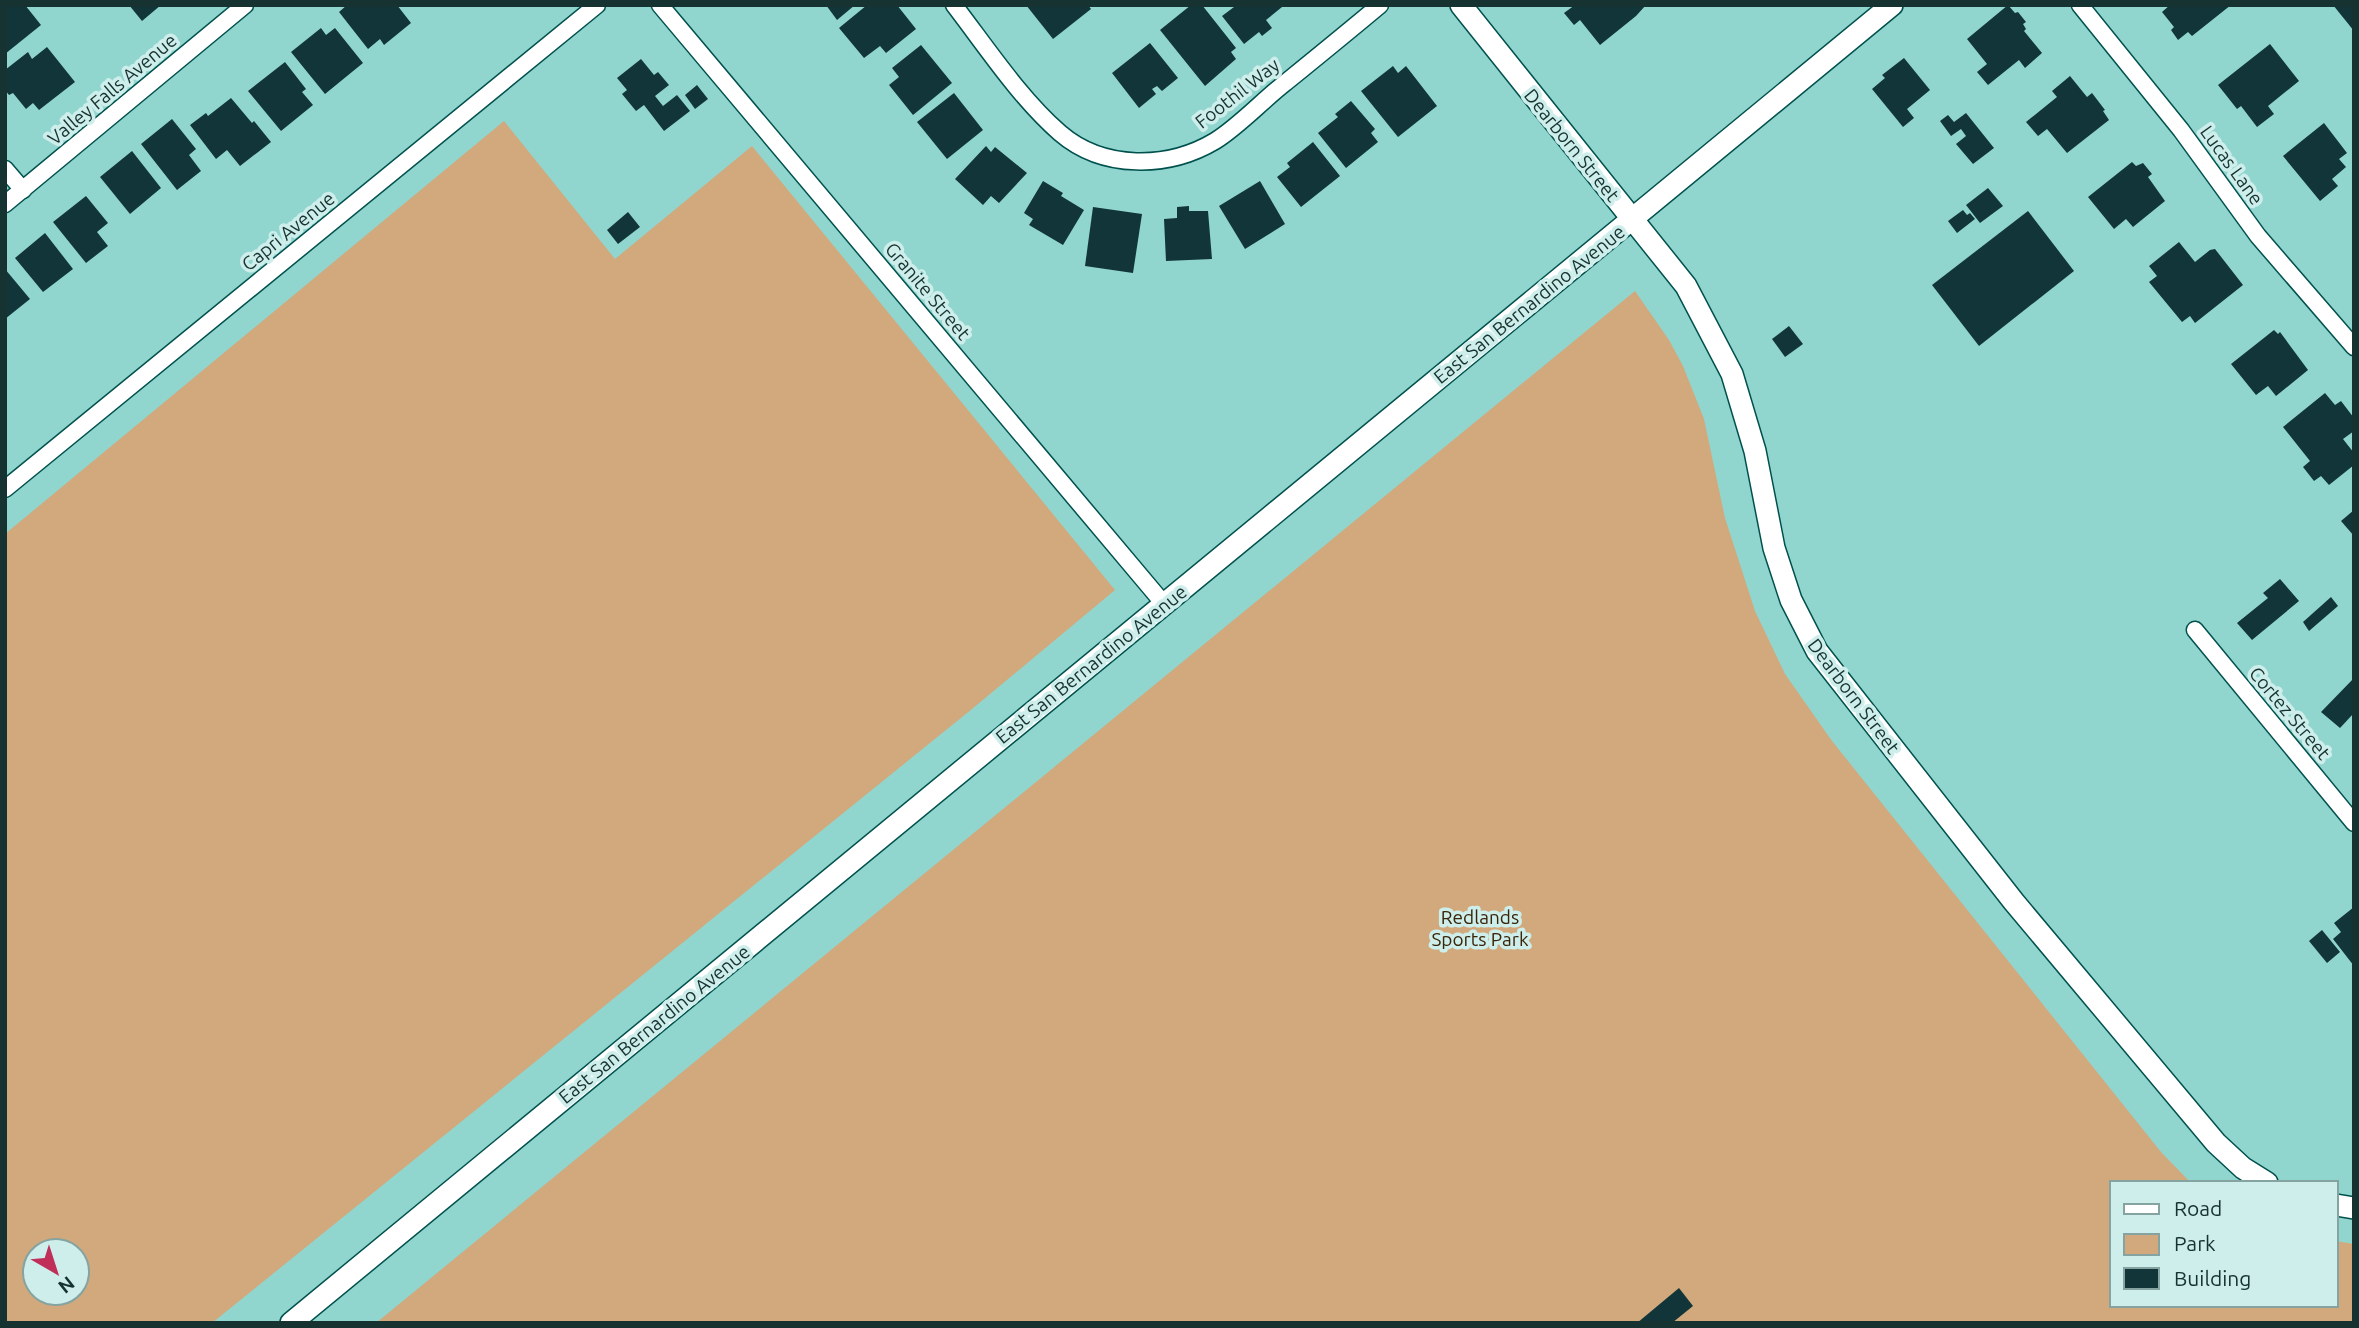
<svg xmlns="http://www.w3.org/2000/svg" width="2359" height="1328" viewBox="0 0 2359 1328" font-family="Ubuntu,sans-serif">
<style>
.green{fill:#d1a97c;fill-rule:evenodd}
.building{fill:#12353a}
.lines{fill:none;stroke-linecap:round;stroke-linejoin:round}
.minor-casing{stroke:#00514d;stroke-width:19}
.tertiary-casing{stroke:#00514d;stroke-width:24}
.minor{stroke:#fff;stroke-width:16}
.tertiary{stroke:#fff;stroke-width:21}
.labels{text-anchor:middle;dominant-baseline:central;stroke-width:7;stroke-linejoin:round;paint-order:stroke}
.street-label{font-size:19px;fill:#173331;stroke:#ceeeeb}
.park-label{font-size:19px;fill:#3a2408;stroke:#ceeeeb}
</style>
<rect width="100%" height="100%" fill="#91d5cf"/>
<g class="green">
<path d="M504 121 615 259 752 146 1115 590 972 709 212 1323H5V534ZM35 1251H77V1293H35Z"/>
<polygon points="1635,291 1669,340 1683,366 1704,419 1725,518 1755,611 1785,674 1832,741 2161,1152 2191,1183 2112,1183 2112,1305 2336,1305 2336,1241 2354,1244 2354,1323 376,1323"/>
</g>
<g class="building">
<polygon points="5,5 25,5 41,25 5,54"/>
<polygon points="129,5 161,5 142,21"/>
<polygon points="347,5 397,5 411,23 384,45 380,39 368,49 339,12"/>
<polygon points="826,5 855,5 837,20"/>
<polygon points="867,5 891,5 892,7 897,5 916,29 886,53 880,46 864,58 839,28"/>
<polygon points="1026,5 1088,5 1091,9 1053,39"/>
<polygon points="1191,5 1202,5 1236,48 1231,52 1236,59 1205,86 1160,30"/>
<polygon points="1232,5 1280,5 1282,7 1266,20 1272,28 1262,36 1259,32 1244,44 1222,16 1234,7"/>
<polygon points="1575,5 1646,5 1636,16 1600,45 1580,20 1574,25 1564,13"/>
<polygon points="2008,5 2015,13 2018,12 2026,22 2023,24 2026,29 2024,31 2042,53 2025,68 2019,60 1988,85 1977,72 1987,64 1967,39"/>
<polygon points="2170,5 2231,5 2192,36 2188,32 2178,40 2171,30 2174,27 2162,12"/>
<polygon points="2333,5 2354,5 2354,31"/>
<polygon points="321,28 326,35 335,28 363,63 325,94 291,52"/>
<polygon points="1150,43 1178,78 1162,91 1157,86 1152,89 1156,94 1139,108 1112,73"/>
<polygon points="2270,44 2299,81 2268,106 2274,114 2257,127 2241,106 2237,109 2218,85"/>
<polygon points="921,45 952,83 913,115 889,85 899,77 892,68"/>
<polygon points="47,47 75,82 39,110 33,103 26,109 13,93 9,95 5,90 5,70 28,52 32,59"/>
<polygon points="1904,58 1930,90 1907,109 1914,118 1903,127 1872,89 1885,78 1882,75"/>
<polygon points="641,59 654,75 658,72 669,85 655,96 663,106 677,95 690,111 664,131 644,105 636,111 622,94 627,90 617,78"/>
<polygon points="285,62 306,89 302,92 313,105 281,131 248,91"/>
<polygon points="1393,66 1398,73 1406,66 1437,106 1398,137 1361,91"/>
<polygon points="2070,76 2087,97 2092,93 2105,110 2103,111 2109,120 2067,153 2047,129 2038,136 2026,122 2057,97 2052,91"/>
<polygon points="697,85 708,99 695,109 685,95"/>
<polygon points="954,93 983,130 947,159 917,122"/>
<polygon points="231,98 252,123 254,121 271,142 240,166 227,150 216,159 190,125 206,113 208,116"/>
<polygon points="1351,101 1375,129 1371,133 1378,142 1346,168 1318,133 1338,117 1335,114"/>
<polygon points="1966,113 1994,148 1973,164 1956,144 1966,136 1961,129 1951,136 1940,121 1948,115 1954,122"/>
<polygon points="172,119 196,149 189,155 201,171 177,190 141,144"/>
<polygon points="2324,123 2347,153 2339,159 2346,167 2332,179 2338,186 2320,201 2283,156"/>
<polygon points="1313,142 1340,176 1301,207 1277,177 1290,167 1287,163"/>
<polygon points="986,146 991,152 995,147 1027,173 999,203 991,196 983,205 955,179"/>
<polygon points="132,151 161,188 130,214 100,177"/>
<polygon points="2132,162 2136,166 2143,163 2152,174 2148,177 2165,201 2133,227 2126,219 2114,229 2088,197"/>
<polygon points="1043,181 1063,193 1061,196 1084,210 1063,245 1029,225 1033,219 1024,213"/>
<polygon points="1260,181 1285,224 1245,249 1219,206"/>
<polygon points="1988,188 2003,206 1980,223 1966,205"/>
<polygon points="86,196 108,223 97,232 108,246 86,263 53,222"/>
<polygon points="1189,206 1189,211 1208,211 1212,259 1166,261 1164,219 1177,218 1177,207"/>
<polygon points="1093,207 1142,214 1133,273 1085,266"/>
<polygon points="1963,210 1967,215 1970,213 1975,219 1957,233 1948,221"/>
<polygon points="2028,211 2074,271 1979,346 1932,285"/>
<polygon points="628,212 640,227 618,244 607,230"/>
<polygon points="45,233 73,269 43,292 15,258"/>
<polygon points="2179,242 2195,262 2210,250 2215,249 2243,285 2195,323 2190,316 2182,322 2149,282 2157,276 2149,266"/>
<polygon points="5,269 30,299 5,319"/>
<polygon points="1789,326 1803,344 1785,357 1772,339"/>
<polygon points="2274,330 2278,334 2280,332 2308,370 2276,396 2268,386 2256,395 2231,364"/>
<polygon points="2325,393 2335,405 2341,401 2354,418 2354,431 2343,439 2354,453 2354,465 2329,485 2321,476 2314,481 2303,467 2310,461 2283,427"/>
<polygon points="2354,510 2354,536 2341,521"/>
<polygon points="2280,579 2299,601 2252,640 2237,623 2268,598 2263,593"/>
<polygon points="2331,597 2338,606 2309,631 2303,622"/>
<polygon points="2354,678 2354,713 2340,728 2321,712"/>
<polygon points="2354,907 2354,966 2333,939 2341,932 2334,923"/>
<polygon points="2322,930 2340,952 2327,963 2309,941"/>
<polygon points="1679,1288 1693,1306 1672,1323 1637,1323"/>
</g>
<g class="lines">
<g class="minor-casing">
<g id="minor">
<polyline points="660,5 1164,604"/>
<path d="M954 5C987 48 1019 97 1060 133 1103 170 1168 169 1215 141 1238 127 1263 100 1285 83 1317 57 1349 31 1380 5"/>
<polyline points="2080,5 2181,130 2258,236 2354,347"/>
<polyline points="5,169 23,190"/>
<polyline points="5,204 245,5"/>
<polyline points="5,489 597,5"/>
<polyline points="2195,630 2354,823"/>
</g>
</g>
<g class="tertiary-casing">
<g id="tertiary">
<polyline points="1461,5 1686,286 1732,374 1755,451 1774,548 1791,600 1817,651 2014,902 2216,1143 2243,1168 2267,1183"/>
<polyline points="2336,1205 2354,1208"/>
<polyline points="291,1323 1892,5"/>
</g>
</g>
<use href="#minor" class="minor"/>
<use href="#tertiary" class="tertiary"/>
</g>
<g class="labels">
<g class="street-label">
<text transform="translate(112 89) rotate(-40)">Valley Falls Avenue</text>
<text transform="translate(1237 93) rotate(-38)">Foothil Way</text>
<text transform="translate(1572 145) rotate(51)">Dearborn Street</text>
<text transform="translate(2232 165) rotate(54)">Lucas Lane</text>
<text transform="translate(288 231) rotate(-39)">Capri Avenue</text>
<text transform="translate(928 291) rotate(50)">Granite Street</text>
<text transform="translate(1529 304) rotate(-39)">East San Bernardino Avenue</text>
<text transform="translate(1091 664) rotate(-39)">East San Bernardino Avenue</text>
<text transform="translate(1854 696) rotate(53)">Dearborn Street</text>
<text transform="translate(2290 713) rotate(50)">Cortez Street</text>
<text transform="translate(654 1024) rotate(-39)">East San Bernardino Avenue</text>
</g>
<g class="park-label">
<text x="1480" y="917">Redlands<tspan x="1480" dy="22">Sports Park</tspan></text>
</g>
</g>
<rect width="2359" height="1328" fill="none" stroke="#173331" stroke-width="14"/>
<rect x="2110" y="1181" width="228" height="126" fill="#ceeeeb" stroke="#85a3a1" stroke-width="2"/>
<rect x="2124" y="1204" width="35" height="10" fill="#ffffff" stroke="#85a3a1" stroke-width="2"/>
<text x="2174" y="1216" font-size="21" fill="#173331">Road</text>
<rect x="2124" y="1234" width="35" height="21" fill="#d1a97c" stroke="#85a3a1" stroke-width="2"/>
<text x="2174" y="1251" font-size="21" fill="#173331">Park</text>
<rect x="2124" y="1268" width="35" height="21" fill="#12353a" stroke="#85a3a1" stroke-width="2"/>
<text x="2174" y="1286" font-size="21" fill="#173331">Building</text>
<g transform="translate(56 1272) rotate(141)"><circle r="33" fill="#ceeeeb" stroke="#85a3a1" stroke-width="2"/>
<path d="M0-5L12 26L0 18L-12 26Z" fill="#bf2f58"/>
<text y="-10" font-size="19" font-weight="bold" text-anchor="middle" fill="#173331">N</text>
</g>
</svg>
